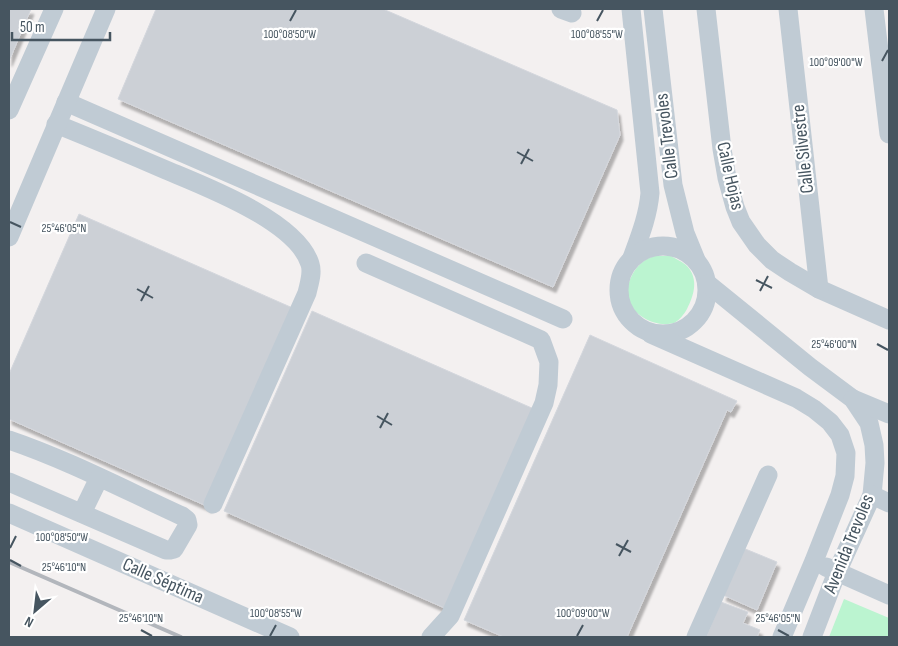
<svg xmlns="http://www.w3.org/2000/svg" width="898" height="646" viewBox="0 0 898 646" font-family="'Sofia Sans Condensed',sans-serif">
<style>
.green{fill:#bbf4d0}
.building{fill:#ccd0d6;stroke:#d4d7dd;filter:url(#shadow)}
.lines{fill:none;stroke-linecap:round;stroke-linejoin:round}
.minor{stroke:#c0cbd4;stroke-width:19}
.rail{stroke:#b2b6bc;stroke-width:4}
.ticks{fill:none;stroke:#465560;stroke-width:2}
.labels{text-anchor:middle;dominant-baseline:central;stroke-width:4.5;stroke-linejoin:round;paint-order:stroke}
.street-label{font-size:19px;fill:#465560;stroke:#fff}
.ticks-label{font-size:12px;text-anchor:middle;fill:#465560;stroke:#fff;stroke-width:4.5;stroke-linejoin:round;paint-order:stroke}
</style>
<defs>
<filter id="shadow"><feDropShadow dx="3" dy="5.5" stdDeviation="1" flood-color="#0004"/></filter>
</defs>
<rect width="100%" height="100%" fill="#f3f0f0"/>
<g class="green">
<path d="M671 256C676 259 683 262 687 266 699 279 694 295 687 309 684 314 680 320 674 323 657 328 632 316 628 298 625 281 638 259 655 256 660 256 666 256 671 256Z"/>
<polygon points="844,599 889,618 889,637 829,637"/>
</g>
<g class="building">
<polygon points="9,9 31,9 9,61"/>
<polygon points="156,9 383,9 617,110 620,135 553,287 118,99"/>
<polygon points="79,214 295,309 209,507 9,419 9,374"/>
<polygon points="312,311 534,409 447,609 224,511"/>
<polygon points="590,335 737,401 731,412 727,410 627,637 504,637 464,620"/>
<polygon points="743,548 777,562 757,610 723,595"/>
<polygon points="721,602 748,612 743,623 760,630 757,637 706,637"/>
</g>
<g class="lines">
<g class="minor">
<polyline points="561,9 572,13"/>
<path d="M631 9 650 193C648 216 640 236 632 258"/>
<polyline points="653,9 673,185 685,233 696,260"/>
<polyline points="706,9 722,149 727,178 735,207 741,222 757,245 772,260 790,272 819,289 889,320"/>
<polyline points="788,9 819,289"/>
<polyline points="874,9 889,134"/>
<polyline points="66,102 563,319"/>
<polyline points="9,110 54,9"/>
<path d="M56 124C93 139 129 154 166 170 204 186 297 221 310 264 313 273 309 284 307 293L213 504"/>
<polyline points="9,237 106,9"/>
<circle cx="663" cy="290" r="44"/>
<polyline points="366,263 541,340 549,362 548,385 544,403 450,616 431,637"/>
<polyline points="708,284 810,367 853,399 869,423 874,445 875,463 872,495 837,572 812,637"/>
<polyline points="651,334 796,398 814,409 830,422 840,435 846,453 845,476 840,495 814,561 782,637"/>
<polyline points="853,399 889,414"/>
<path d="M9 440C68 460 125 490 182 516L187 520 188 525 174 549 170 550H166L9 482"/>
<polyline points="872,495 889,503"/>
<polyline points="9,513 290,637"/>
<polyline points="82,513 99,478"/>
<polyline points="826,567 889,595"/>
<polyline points="696,637 768,475"/>
</g>
<polyline class="rail" points="9,562 181,637"/>
</g>
<path class="ticks" d="M290 21 296 10M597 21 603 10M882 61 888 50M517 152 533 161M521 164 529 149M10 222 21 227M756 280 772 288M137 289 153 298M760 291 768 276M141 301 149 286M877 344 888 350M377 416 392 425M380 428 388 413M616 544 631 552M10 548 16 536M619 556 628 540M10 560 21 566M141 630 152 636M778 630 789 636M270 636 276 625M577 636 583 625"/>
<g class="labels">
<g class="street-label">
<text transform="translate(667 136) rotate(-97)">Calle Trevoles</text>
<text transform="translate(803 149) rotate(-96)">Calle Silvestre</text>
<text transform="translate(730 176) rotate(77)">Calle Hojas</text>
<text transform="translate(849 544) rotate(-68)">Avenida Trevoles</text>
<text transform="translate(163 581) rotate(24)">Calle Séptima</text>
</g>
</g>
<g class="ticks-label">
<text x="290" y="38">100°08'50"W</text>
<text x="597" y="38">100°08'55"W</text>
<text x="836" y="66">100°09'00"W</text>
<text x="64" y="232">25°46'05"N</text>
<text x="834" y="348">25°46'00"N</text>
<text x="62" y="541">100°08'50"W</text>
<text x="64" y="571">25°46'10"N</text>
<text x="276" y="617">100°08'55"W</text>
<text x="583" y="617">100°09'00"W</text>
<text x="141" y="622">25°46'10"N</text>
<text x="778" y="622">25°46'05"N</text>
</g>
<rect width="898" height="646" fill="none" stroke="#465560" stroke-width="20"/>
<g transform="translate(35 611) rotate(208)" stroke="#ffffff" stroke-width="4" paint-order="stroke">
<path d="M0-4L9 19L0 12L-9 19Z" fill="#465560"/>
<text y="-8" font-size="14" font-weight="bold" text-anchor="middle" fill="#465560">N</text>
</g>
<path d="M12 32v8h98v-8" fill="none" stroke="#465560" stroke-width="2.5"/>
<text x="20" y="32" font-size="15" fill="#465560" stroke="#ffffff" stroke-width="4" paint-order="stroke">50 m</text>
</svg>
